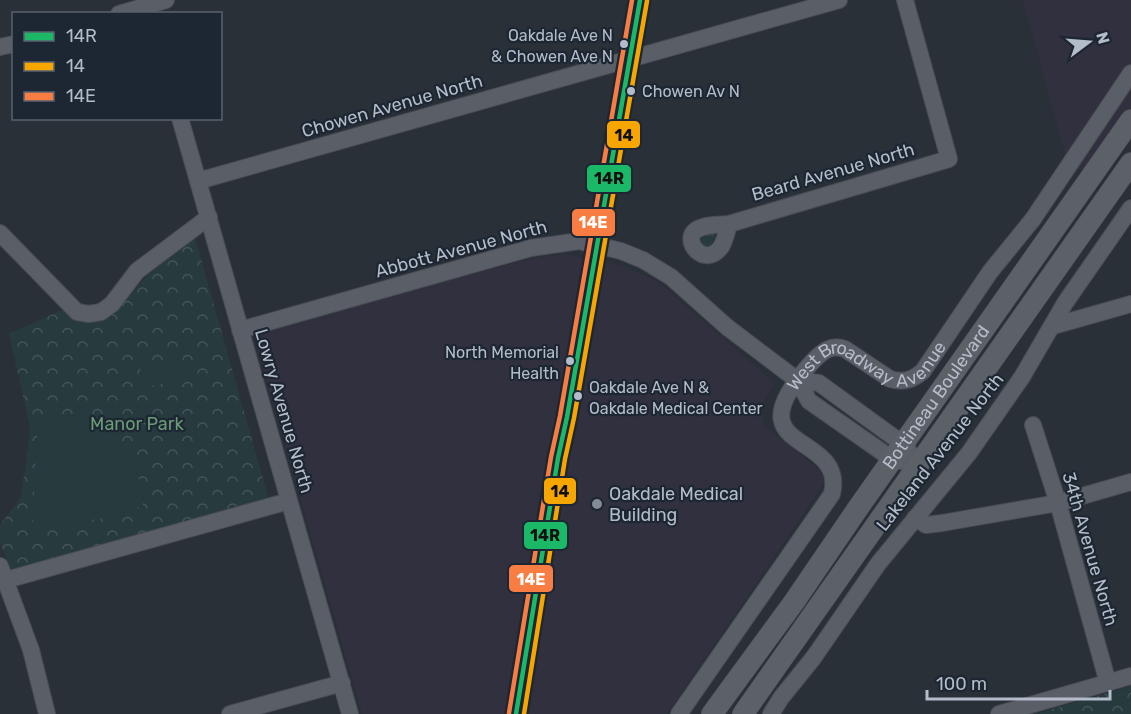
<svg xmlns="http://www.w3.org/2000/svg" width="1131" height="714" viewBox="0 0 1131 714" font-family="Rubik,sans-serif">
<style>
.medical{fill:#31303e}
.grass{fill:url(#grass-tufts)}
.park{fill:url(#park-crowns)}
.pitch{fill:#273a3e}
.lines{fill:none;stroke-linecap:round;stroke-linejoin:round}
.minor-casing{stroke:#484c53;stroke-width:18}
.major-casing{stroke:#484c55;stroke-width:22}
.minor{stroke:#5a5e66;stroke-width:16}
.major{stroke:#5c6168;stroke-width:21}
.bus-1-casing{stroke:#1d2633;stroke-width:9}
.bus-2-casing{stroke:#1d2633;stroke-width:9}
.bus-3-casing{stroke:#1d2633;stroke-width:9}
.bus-1{stroke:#1ab867;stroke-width:4.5}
.bus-2{stroke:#f7a600;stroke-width:4.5}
.bus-3{stroke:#f77d43;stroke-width:4.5}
.bus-dot{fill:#b4bcc9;stroke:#1d2633;stroke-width:2}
.poi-dot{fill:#848b96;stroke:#1d2633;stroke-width:2}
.labels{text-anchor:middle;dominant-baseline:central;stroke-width:4.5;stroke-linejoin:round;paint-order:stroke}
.bus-label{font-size:16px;fill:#b4bcc9;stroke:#1d2633;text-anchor:end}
.street-label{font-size:18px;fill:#b4bcc9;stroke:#1d2633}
.park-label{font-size:18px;fill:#6b9a76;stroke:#1d2633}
.poi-label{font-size:18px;fill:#b4bcc9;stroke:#1d2633;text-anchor:start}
.line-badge{stroke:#1d2633;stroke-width:2}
.badge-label{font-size:16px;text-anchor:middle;font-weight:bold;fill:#fff}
.pale-badge-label{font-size:16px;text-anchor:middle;font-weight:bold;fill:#111}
</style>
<defs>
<pattern id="grass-tufts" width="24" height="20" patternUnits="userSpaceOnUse" patternTransform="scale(1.5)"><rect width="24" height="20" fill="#273a3e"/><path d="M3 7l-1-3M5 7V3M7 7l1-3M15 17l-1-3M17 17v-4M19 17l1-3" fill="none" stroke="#445559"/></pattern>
<pattern id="park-crowns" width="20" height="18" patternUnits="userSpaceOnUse" patternTransform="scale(1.5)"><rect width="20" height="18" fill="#273a3e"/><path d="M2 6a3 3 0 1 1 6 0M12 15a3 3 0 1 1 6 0" fill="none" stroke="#445559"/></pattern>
</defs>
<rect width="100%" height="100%" fill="#2a3038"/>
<g class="medical">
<polygon points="1023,0 1131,0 1131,108 1085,174 1066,158"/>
<polygon points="565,254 622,266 657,281 775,383 766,397 762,413 765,426 820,470 825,482 667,714 362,714 257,347 260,339 263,334 452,279 535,258"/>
</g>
<polygon class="grass" points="714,234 715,238 710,247 704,246 701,241 702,236"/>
<g class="park">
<polygon points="195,238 269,500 11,569 0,543 0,525 20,499 27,457 30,427 9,334 62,310 72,317 88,322 109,319 149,274"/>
<polygon points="1131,686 1131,714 1036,714"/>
</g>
<g class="pitch">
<polygon points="182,357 187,377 145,388 140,368"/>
<path d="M72 415C82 419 94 423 103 429 131 447 141 475 143 506L105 518 45 526 33 521 38 418Z"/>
</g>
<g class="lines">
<g class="minor-casing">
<g id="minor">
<polyline points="119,14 166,0"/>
<polyline points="0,47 14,44"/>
<polyline points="180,118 350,714"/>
<polyline points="198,181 839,0"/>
<path d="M729 224C727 231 725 241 721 247 705 269 681 241 696 230 705 224 718 225 729 224L949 159 905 0"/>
<polyline points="0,233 77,312 89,314 101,312 112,304 137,271 209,217"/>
<polyline points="1053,326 1131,304"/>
<polyline points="240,330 531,248 579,241 621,251 643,260 671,277 727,327 797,380 809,401 892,459 918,465"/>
<polyline points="797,380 819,383 903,444 910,453"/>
<polyline points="1033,425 1058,503 1108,683"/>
<polyline points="915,518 926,525 942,523 1058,503 1131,482"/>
<polyline points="0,566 31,650 47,714"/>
<polyline points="6,580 289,501"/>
<polyline points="230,714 342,683"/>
<polyline points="516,714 558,458 567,417 640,0"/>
<path id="s1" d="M679 714 832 494C847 429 726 456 813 361 823 351 831 344 845 349L890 379C903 383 913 380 923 371L990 272 1033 219 1131 73"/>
<polyline points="771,714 781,698 814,657 878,564 969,453 1022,377 1065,303 1131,208"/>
<polyline points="999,714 1131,676"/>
</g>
</g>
<g class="major-casing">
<g id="major">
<path id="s2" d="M712 714 794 602 856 511 1131 120"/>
<polyline points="743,714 1131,163"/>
</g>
</g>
<use href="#minor" class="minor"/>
<use href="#major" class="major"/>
<g class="bus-1-casing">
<polyline id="bus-1" points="516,714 558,458 567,417 640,0"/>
</g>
<g class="bus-2-casing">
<polyline id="bus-2" points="524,714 565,459 574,418 647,1"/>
</g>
<g class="bus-3-casing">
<polyline id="bus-3" points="509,713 551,457 560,416 632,0"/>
</g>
<use href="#bus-1" class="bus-1"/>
<use href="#bus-2" class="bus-2"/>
<use href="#bus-3" class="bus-3"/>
</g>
<g class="bus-dot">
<circle cx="624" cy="44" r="5"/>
<circle cx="631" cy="91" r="5"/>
<circle cx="570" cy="361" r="5"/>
<circle cx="578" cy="396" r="5"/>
</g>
<circle class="poi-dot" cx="597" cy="504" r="6"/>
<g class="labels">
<g class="bus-label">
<text x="613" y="35">Oakdale Ave N<tspan x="613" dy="21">&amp; Chowen Ave N</tspan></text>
<text x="642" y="91" text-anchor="start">Chowen Av N</text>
<text x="559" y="352">North Memorial<tspan x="559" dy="21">Health</tspan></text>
<text x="589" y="387" text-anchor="start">Oakdale Ave N &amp;<tspan x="589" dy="21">Oakdale Medical Center</tspan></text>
</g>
<g class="street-label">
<text transform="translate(392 106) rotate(-16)">Chowen Avenue North</text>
<text transform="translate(833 172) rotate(-16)">Beard Avenue North</text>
<text transform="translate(461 249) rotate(-15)">Abbott Avenue North</text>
<text stroke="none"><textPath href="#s1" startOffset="495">West Broadway Avenue</textPath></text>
<text stroke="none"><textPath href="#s2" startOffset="388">Bottineau Boulevard</textPath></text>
<text transform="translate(284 411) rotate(74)">Lowry Avenue North</text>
<text transform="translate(940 452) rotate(-52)">Lakeland Avenue North</text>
<text transform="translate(1090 549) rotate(74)">34th Avenue North</text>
</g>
<g class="park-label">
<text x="137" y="424">Manor Park</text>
</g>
<g class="poi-label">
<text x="609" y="494">Oakdale Medical<tspan x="609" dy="21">Building</tspan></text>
</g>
</g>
<g class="line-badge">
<rect x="606" y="120" width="35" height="29" rx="6" fill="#f7a600"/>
<rect x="586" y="164" width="46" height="29" rx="6" fill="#1ab867"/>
<rect x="571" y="208" width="45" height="29" rx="6" fill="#f77d43"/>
<rect x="543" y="477" width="34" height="28" rx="6" fill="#f7a600"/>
<rect x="523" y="521" width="45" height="29" rx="6" fill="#1ab867"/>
<rect x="508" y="564" width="46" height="29" rx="6" fill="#f77d43"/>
</g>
<g class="badge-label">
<text x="593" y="228">14E</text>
<text x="531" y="585">14E</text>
</g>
<g class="pale-badge-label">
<text x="624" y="141">14</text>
<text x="609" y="184">14R</text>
<text x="560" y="497">14</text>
<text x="545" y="541">14R</text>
</g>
<rect x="12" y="12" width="210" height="108" fill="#1d2633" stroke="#59626f" stroke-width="1.5"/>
<rect x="24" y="32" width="30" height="9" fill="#1ab867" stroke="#59626f" stroke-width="1.5"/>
<text x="66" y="42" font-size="18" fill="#b4bcc9">14R</text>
<rect x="24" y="62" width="30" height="9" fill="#f7a600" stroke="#59626f" stroke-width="1.5"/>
<text x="66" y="72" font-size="18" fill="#b4bcc9">14</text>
<rect x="24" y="92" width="30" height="9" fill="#f77d43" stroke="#59626f" stroke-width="1.5"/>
<text x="66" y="102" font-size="18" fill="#b4bcc9">14E</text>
<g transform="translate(1089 42) rotate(74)" stroke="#1d2633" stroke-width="4.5" paint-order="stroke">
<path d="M0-4.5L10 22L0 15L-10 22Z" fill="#b4bcc9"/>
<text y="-9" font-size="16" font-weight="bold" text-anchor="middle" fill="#b4bcc9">N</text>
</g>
<path d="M927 690v9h183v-9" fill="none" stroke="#b4bcc9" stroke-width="3"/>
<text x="936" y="690" font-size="18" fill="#b4bcc9" stroke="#1d2633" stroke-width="4.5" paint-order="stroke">100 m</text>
</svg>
